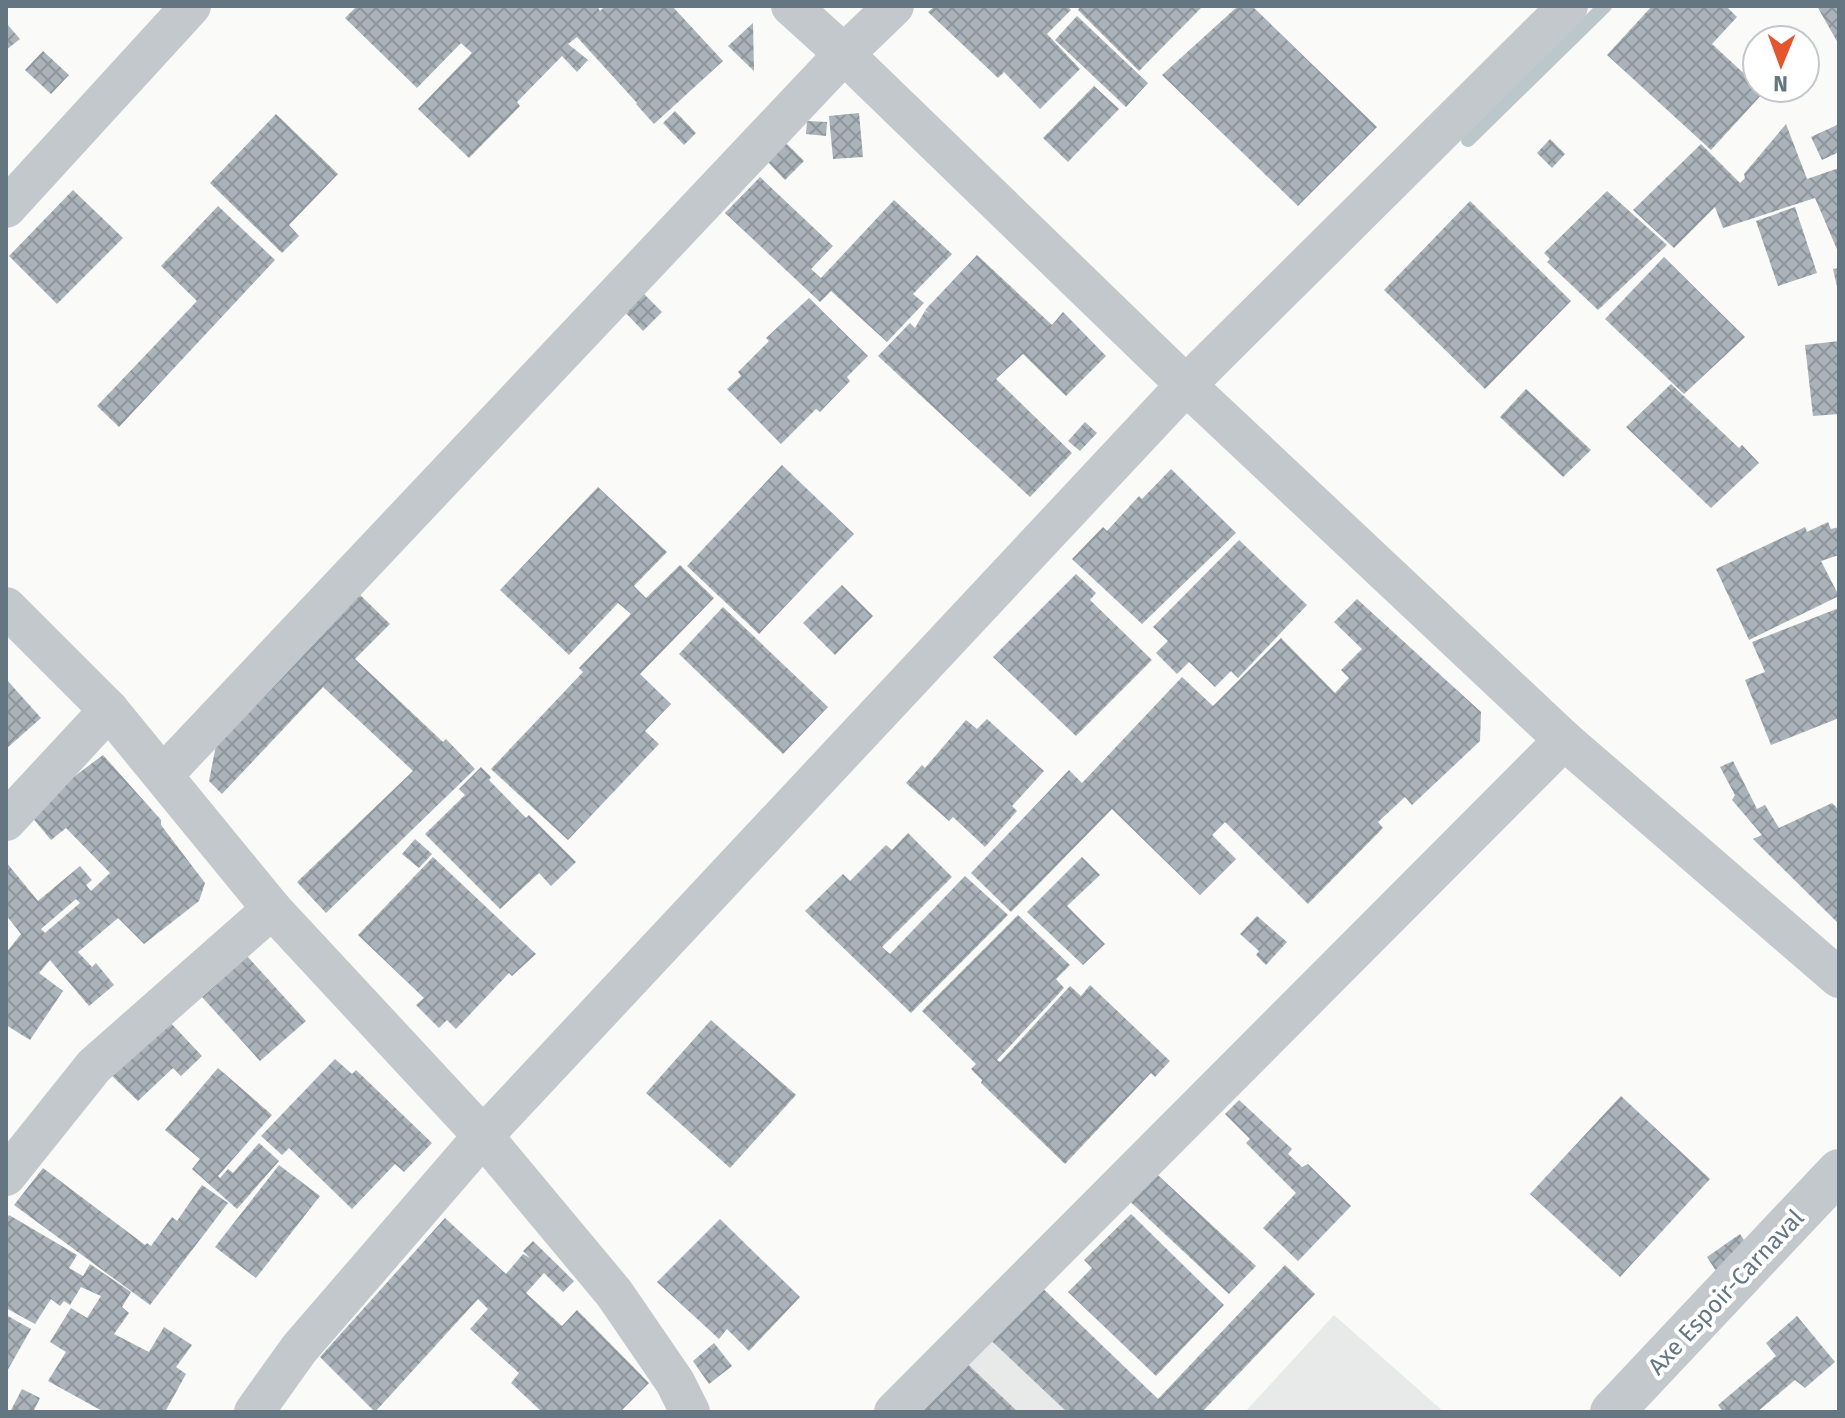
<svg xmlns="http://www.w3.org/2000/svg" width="1845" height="1418" viewBox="0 0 1845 1418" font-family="'Fira Sans',sans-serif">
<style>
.built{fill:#e8e9e9}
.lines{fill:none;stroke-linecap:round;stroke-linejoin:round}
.stream{stroke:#bbc7cb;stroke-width:14}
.building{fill:url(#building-cross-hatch);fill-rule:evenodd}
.minor{stroke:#c3c8cc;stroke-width:40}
.tertiary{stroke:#c3c8cc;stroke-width:44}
.labels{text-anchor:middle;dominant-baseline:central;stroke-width:8;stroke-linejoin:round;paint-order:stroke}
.street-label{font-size:24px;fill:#657683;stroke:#fff}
</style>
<defs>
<pattern id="building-cross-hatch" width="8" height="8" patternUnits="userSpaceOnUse" patternTransform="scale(2)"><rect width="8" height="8" fill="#aab3b9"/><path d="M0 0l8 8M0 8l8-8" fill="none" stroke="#8e969c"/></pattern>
</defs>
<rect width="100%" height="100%" fill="#fafaf8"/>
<g class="built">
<polygon points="1043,1290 1165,1412 933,1412 928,1407"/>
<polygon points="1334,1315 1444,1412 1245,1412"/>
</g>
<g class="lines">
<polyline class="stream" points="1468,140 1605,6"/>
</g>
<g class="building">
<polygon points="357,6 597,6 600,11 605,6 672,6 723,61 654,124 636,104 637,103 577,37 568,44 588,60 577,72 562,56 517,102 520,106 469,158 418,109 472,53 461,43 417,88 345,18"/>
<polygon points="935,6 1067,6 1071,10 1047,34 1080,69 1040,109 1004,72 998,78 928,12"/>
<polygon points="1081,6 1203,6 1139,71 1078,10"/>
<polygon points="1238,6 1252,6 1377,127 1298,206 1162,75"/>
<polygon points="1652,6 1726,6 1737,17 1712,44 1764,92 1711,150 1607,55"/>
<polygon points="1817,6 1839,6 1839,45"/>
<polygon points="1077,16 1148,83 1126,107 1055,40"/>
<polygon points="6,23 20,39 6,50"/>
<polygon points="753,23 754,71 728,46"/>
<polygon points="43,51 69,75 51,94 25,70"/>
<polygon points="1094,86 1119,109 1068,162 1043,138"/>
<polygon points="675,111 696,133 684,145 663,123"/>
<polygon points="859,113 863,157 833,159 829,116"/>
<polygon points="276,114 338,174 289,225 299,236 282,253 210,183"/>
<polygon points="807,121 827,122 826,136 806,134"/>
<polygon points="1786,124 1807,179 1839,168 1839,254 1815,198 1723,228 1715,207 1674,248 1633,210 1701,144 1740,183 1745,178 1744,174"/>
<polygon points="1839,124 1839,152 1822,160 1811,137"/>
<polygon points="1550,139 1565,154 1552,168 1537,153"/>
<polygon points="786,143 804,161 785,180 768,162"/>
<polygon points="760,177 833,246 811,269 821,278 894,200 952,254 913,294 924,303 887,342 831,291 820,302 725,213"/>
<polygon points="73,190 123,238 57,304 9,256"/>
<polygon points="1607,191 1667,245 1598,310 1547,262 1550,259 1544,253"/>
<polygon points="1470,201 1571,301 1485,389 1384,290"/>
<polygon points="218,206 275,260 119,427 97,406 197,301 161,266"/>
<polygon points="1795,207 1817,273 1778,286 1756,221"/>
<polygon points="977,255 1052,325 1063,312 1106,356 1066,396 1023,354 996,379 1072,453 1030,497 878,356 910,323 915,328 925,311 930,314 925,310"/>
<polygon points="1664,257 1745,337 1684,394 1605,319"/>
<polygon points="1839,268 1839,291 1838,291 1833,269"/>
<polygon points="641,291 662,312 643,331 622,309"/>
<polygon points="809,298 868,356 847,377 850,381 820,412 816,409 781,444 727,389 741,376 738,372 769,341 766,338"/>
<polygon points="1839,341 1839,414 1813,416 1805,345"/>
<polygon points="1671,384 1739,448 1742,445 1759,463 1711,508 1626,427"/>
<polygon points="1526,389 1591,450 1563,477 1500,417"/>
<polygon points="1085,422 1097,433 1080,451 1068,441"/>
<polygon points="782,465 854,534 759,634 687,566"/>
<polygon points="1171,469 1236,533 1142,624 1072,559 1103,527 1107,531 1139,496 1142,499"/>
<polygon points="598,487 667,552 634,586 646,598 680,565 714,598 640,674 671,704 645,731 659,744 568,840 491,769 583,672 579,668 631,614 618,603 569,655 500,590"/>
<polygon points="1828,522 1831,529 1839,527 1839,555 1821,561 1839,596 1749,640 1716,569 1805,527 1807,532"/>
<polygon points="1239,540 1307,605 1238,678 1231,671 1215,687 1189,662 1177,674 1156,653 1168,641 1153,627"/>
<polygon points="1076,574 1096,593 1090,600 1152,660 1076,736 993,657"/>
<polygon points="842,585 873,616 835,655 803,623"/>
<polygon points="357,592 390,624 355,659 443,742 446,739 475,769 326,913 297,882 413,771 323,687 222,794 209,781 218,735"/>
<polygon points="1357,599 1481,712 1480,741 1412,805 1405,797 1378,822 1383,828 1308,904 1225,822 1212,835 1236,859 1200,895 1112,809 1011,912 971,873 1069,770 1082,783 1182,677 1213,706 1281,638 1335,693 1349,678 1341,670 1362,649 1334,622"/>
<polygon points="723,607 828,707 783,754 679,654"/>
<polygon points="1839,608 1839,718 1771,745 1745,680 1765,672 1752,642"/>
<polygon points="6,679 41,718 6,749"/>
<polygon points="987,719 1044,771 1012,806 1017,811 985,847 953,817 949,821 906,783 922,765 925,768 966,720 977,729"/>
<path d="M103 755 161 820V825L205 883 199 901 144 944 118 918 78 952 92 967 96 963 114 985 89 1006 50 960 39 973 63 991 30 1040 6 1025V953L21 934 6 915V862L38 901 80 866 92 880 86 885 91 891 110 873 66 828 51 840 31 816 40 802ZM76 899 80 903 45 933 41 929Z"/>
<polygon points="1733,761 1757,809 1765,805 1779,828 1832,803 1839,810 1839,924 1753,839 1762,835 1732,800 1735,795 1720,767"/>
<polygon points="481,767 491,777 489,780 526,818 529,815 576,862 551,886 539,873 500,909 425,834 465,795 459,789"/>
<polygon points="908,833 952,877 882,947 890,954 965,876 1008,915 911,1013 805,911 843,874 850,881 886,845 892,850"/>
<polygon points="415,839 432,854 419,868 402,854"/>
<polygon points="433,857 536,954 512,976 509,973 456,1029 447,1020 439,1028 416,1005 424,998 358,935"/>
<polygon points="1082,857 1100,875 1067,906 1105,944 1083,965 1027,912"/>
<polygon points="1018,915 1070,965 1056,979 1064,988 997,1060 1000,1062 1070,986 1081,996 1090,985 1170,1061 1155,1077 1151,1073 1065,1164 981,1083 982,1080 971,1069 976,1064 922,1011"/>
<polygon points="1257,916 1287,942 1266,965 1256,955 1259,951 1240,934"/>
<polygon points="247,956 306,1021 260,1061 202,997"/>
<polygon points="167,1019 202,1056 181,1076 173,1068 138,1101 110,1074"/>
<polygon points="711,1020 796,1095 730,1168 646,1093"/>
<polygon points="335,1059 352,1074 356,1070 432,1143 404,1172 395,1164 352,1209 289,1148 282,1155 261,1136"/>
<polygon points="218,1068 272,1115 218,1176 220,1178 228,1169 233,1173 259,1143 279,1161 237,1209 192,1169 200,1159 165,1130"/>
<polygon points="1621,1096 1710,1179 1620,1277 1530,1194"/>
<polygon points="1239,1100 1292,1149 1288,1154 1302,1167 1308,1164 1351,1206 1298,1261 1263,1228 1296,1193 1246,1143 1250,1139 1225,1114"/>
<polygon points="279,1165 320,1196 256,1278 215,1247"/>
<polygon points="1147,1165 1256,1266 1229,1294 1121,1193"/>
<polygon points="43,1168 145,1245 147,1243 151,1246 172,1217 177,1221 202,1185 228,1203 150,1305 14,1205"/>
<polygon points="1131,1214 1224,1305 1156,1376 1068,1292 1092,1268 1084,1260"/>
<polygon points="9,1215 77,1255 69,1268 83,1276 90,1264 131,1292 122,1307 129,1313 114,1334 149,1352 164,1327 192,1345 176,1367 186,1374 165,1412 104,1412 48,1381 66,1352 50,1342 71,1308 87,1318 101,1296 81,1287 70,1305 64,1301 60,1306 51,1299 35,1324 6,1308 6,1220"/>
<polygon points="445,1218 506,1274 523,1254 530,1258 523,1251 533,1241 574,1281 563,1292 544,1273 526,1293 562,1326 577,1310 649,1383 620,1412 542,1412 511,1383 519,1373 470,1329 488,1309 478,1299 375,1412 320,1357"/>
<polygon points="720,1219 800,1297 749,1351 727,1329 719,1339 657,1282"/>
<polygon points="1740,1234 1750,1249 1716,1271 1707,1257"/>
<polygon points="1285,1265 1315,1294 1202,1412 1067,1412 981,1331 1032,1278 1158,1399"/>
<polygon points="6,1315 31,1329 6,1373"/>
<polygon points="1797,1316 1835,1362 1805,1388 1795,1380 1757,1412 1723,1412 1718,1405 1776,1356 1766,1343"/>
<polygon points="714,1343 732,1366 709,1384 693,1361"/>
<polygon points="957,1354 1018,1412 902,1412"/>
<polygon points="22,1389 40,1398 33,1412 10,1412"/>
</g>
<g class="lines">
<g class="minor">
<polyline points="791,6 844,54 1186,385 1564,740 1839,978"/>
<polyline points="6,208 191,6"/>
<polyline points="6,607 109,710 272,909 483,1136 614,1293 675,1382 690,1412"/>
<polyline points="163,775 844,54 894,6"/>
<polyline points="6,821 109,710"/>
<polyline points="6,1176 94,1066 272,909"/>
<polyline points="254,1412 299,1349 483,1136 1186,385 1568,6"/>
<polyline points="894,1412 1564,740"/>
</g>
<polyline class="tertiary" points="1612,1412 1839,1171"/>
</g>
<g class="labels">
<g class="street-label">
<text transform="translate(1726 1292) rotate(-47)">Axe Espoir-Carnaval</text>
</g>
</g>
<rect width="1845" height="1418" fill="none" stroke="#657683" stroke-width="16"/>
<g transform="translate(1781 64) rotate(181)"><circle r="38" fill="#ffffff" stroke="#c1c8cd" stroke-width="2"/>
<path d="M0-6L14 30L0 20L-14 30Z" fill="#e4572e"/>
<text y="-12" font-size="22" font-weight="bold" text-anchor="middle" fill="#657683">N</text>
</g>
</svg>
